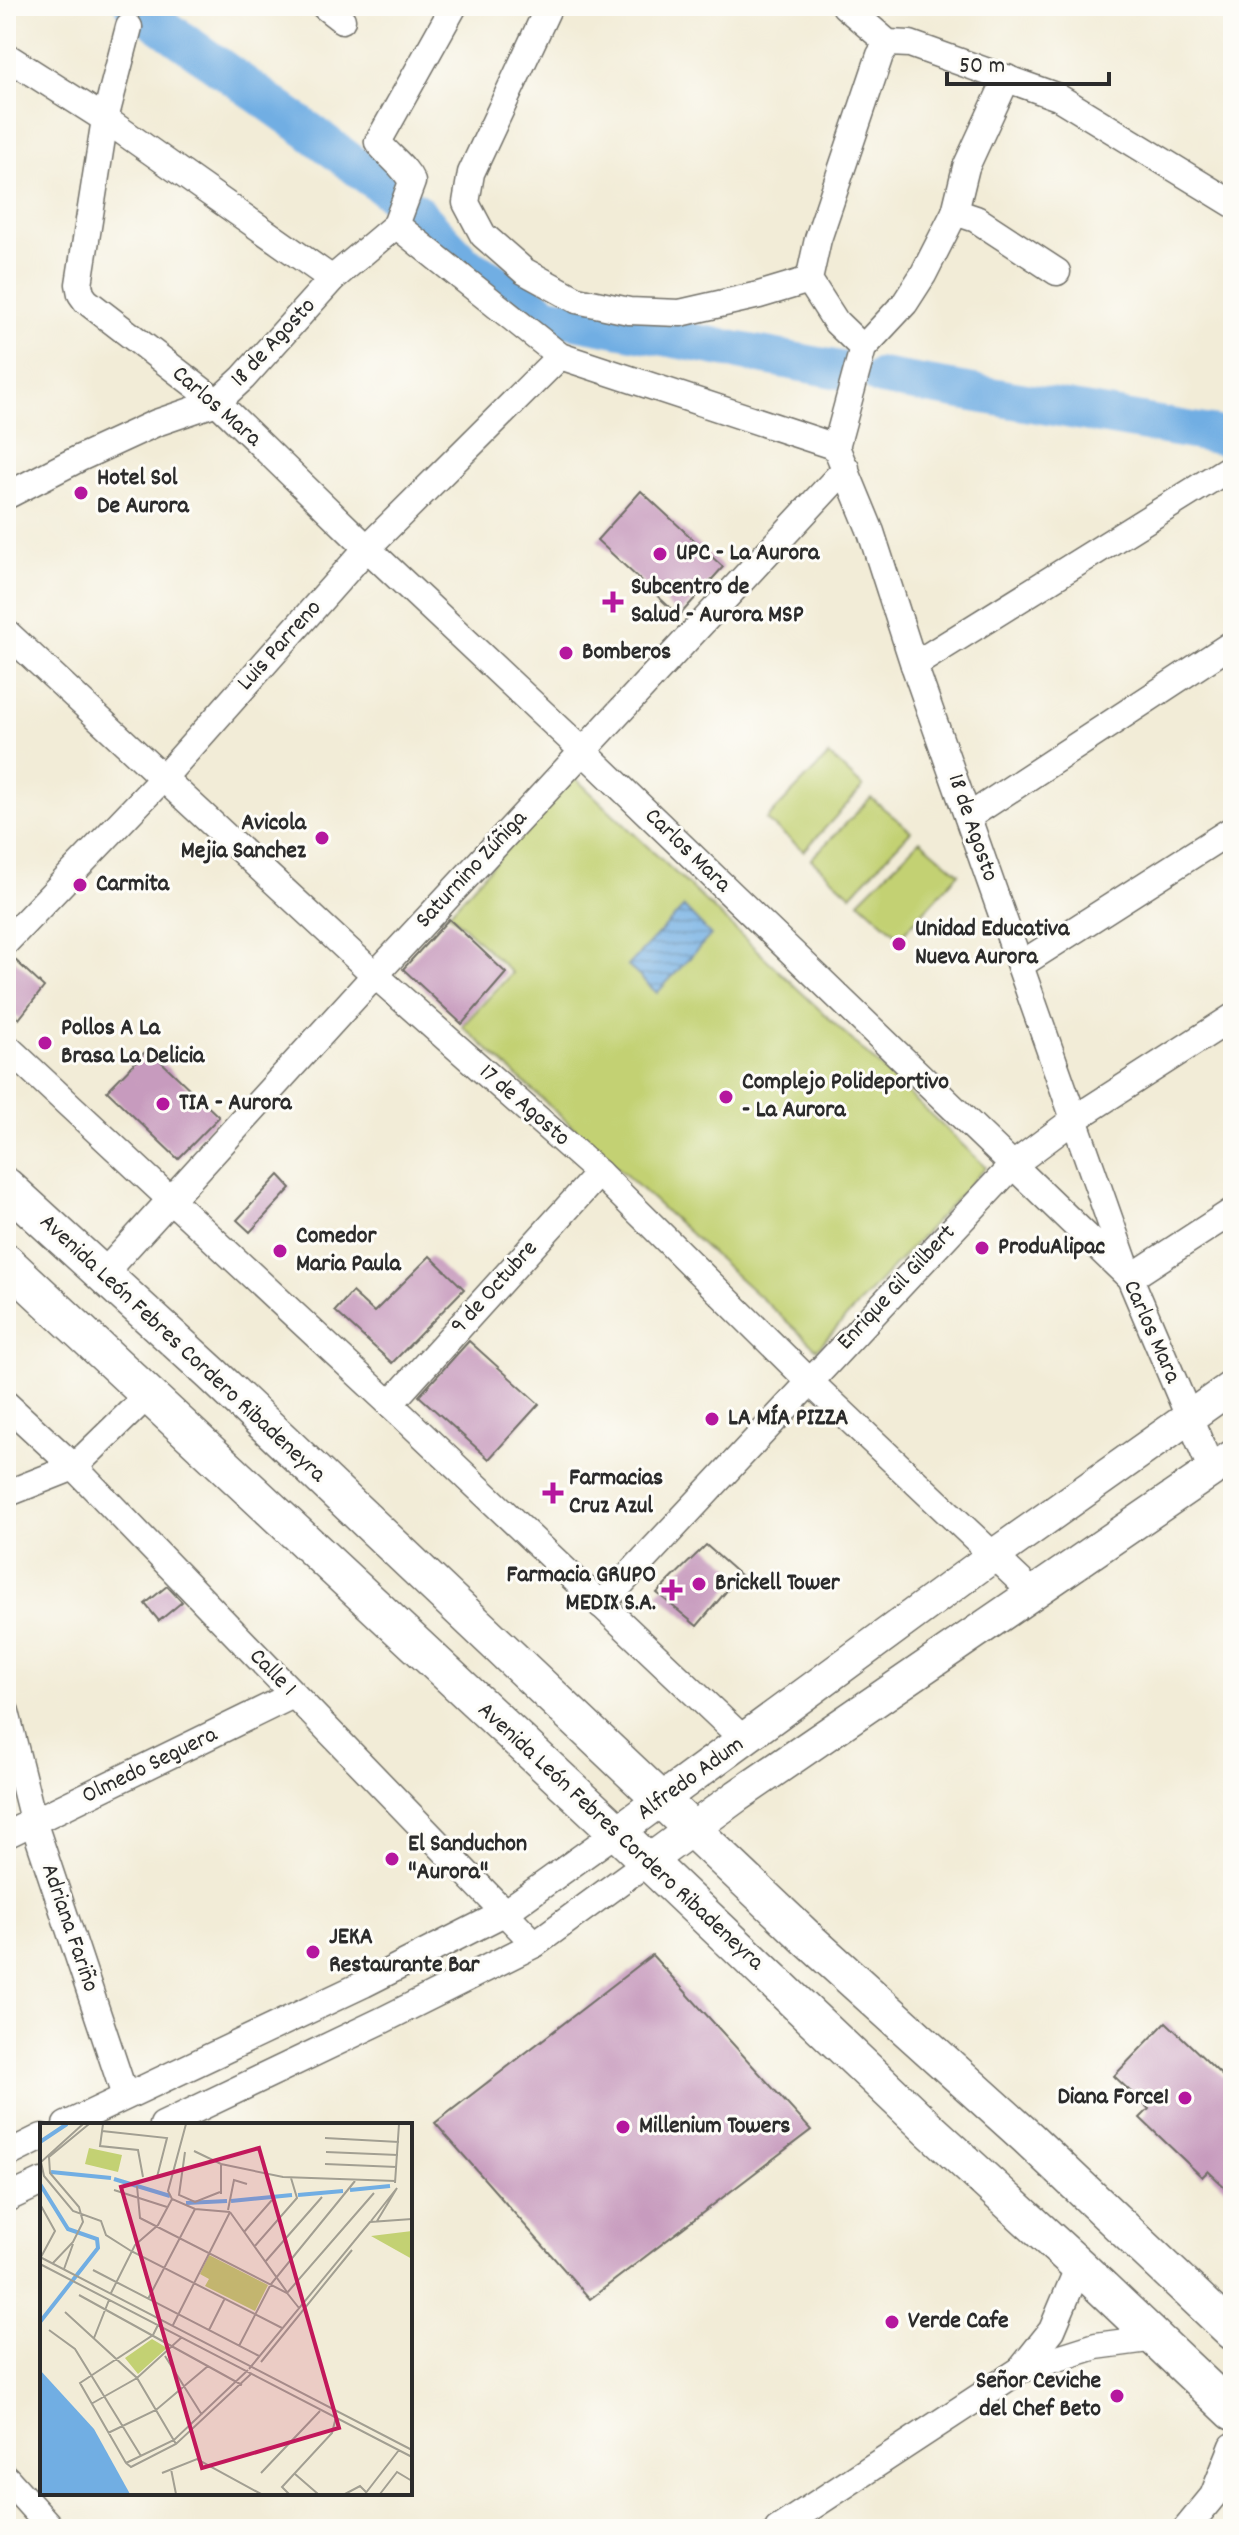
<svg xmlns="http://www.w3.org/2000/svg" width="1239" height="2535" viewBox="0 0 1239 2535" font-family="Dekko,sans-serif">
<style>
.grass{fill:#c3d173;stroke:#777e4f;stroke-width:2}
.water{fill:url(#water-rules);stroke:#4e6c87;stroke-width:2}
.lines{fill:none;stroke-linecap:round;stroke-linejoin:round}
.river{stroke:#71aee3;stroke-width:38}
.building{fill:#c79bbe}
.minor-casing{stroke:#716f67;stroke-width:29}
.major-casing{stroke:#716f67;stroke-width:35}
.highway-casing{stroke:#716f67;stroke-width:39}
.minor{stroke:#fff;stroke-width:26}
.major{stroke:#fff;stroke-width:32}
.highway{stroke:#fff;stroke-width:36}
.poi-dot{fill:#b5179e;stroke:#fdfcf7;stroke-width:3}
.labels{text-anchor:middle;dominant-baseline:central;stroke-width:6;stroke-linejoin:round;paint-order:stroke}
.street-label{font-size:24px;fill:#2b2b2b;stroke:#fdfcf7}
.poi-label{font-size:24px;font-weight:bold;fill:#2b2b2b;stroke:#fdfcf7;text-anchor:start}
.inset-river{fill:none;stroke:#71aee3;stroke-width:4}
.inset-road{fill:none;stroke:#a29f92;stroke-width:2}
.view{fill:#c2185b;fill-opacity:0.15;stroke:#c2185b;stroke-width:4}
.inset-edge{fill:none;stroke:#2b2b2b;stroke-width:4}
</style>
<defs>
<pattern id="water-rules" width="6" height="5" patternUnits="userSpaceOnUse" patternTransform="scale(2)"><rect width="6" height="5" fill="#71aee3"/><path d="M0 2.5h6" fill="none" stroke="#5d8eb8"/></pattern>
</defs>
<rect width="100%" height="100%" fill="#fdfcf7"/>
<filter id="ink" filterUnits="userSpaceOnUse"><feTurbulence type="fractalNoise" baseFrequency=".0125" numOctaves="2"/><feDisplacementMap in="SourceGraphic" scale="16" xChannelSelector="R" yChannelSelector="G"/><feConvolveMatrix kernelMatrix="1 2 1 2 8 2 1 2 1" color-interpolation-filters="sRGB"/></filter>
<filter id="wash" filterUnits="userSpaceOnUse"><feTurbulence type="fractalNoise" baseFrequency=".006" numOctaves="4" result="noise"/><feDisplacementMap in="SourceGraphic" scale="32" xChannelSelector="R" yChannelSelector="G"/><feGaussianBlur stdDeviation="1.8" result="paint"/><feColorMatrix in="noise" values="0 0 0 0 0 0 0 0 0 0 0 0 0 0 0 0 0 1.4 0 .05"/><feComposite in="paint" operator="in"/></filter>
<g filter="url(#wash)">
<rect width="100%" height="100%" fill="#f2ecd7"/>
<g class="grass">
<polygon points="829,755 863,787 804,851 766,820"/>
<polygon points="573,776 986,1167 817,1349 462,1026 512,973 449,913"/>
<polygon points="871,798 911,831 851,895 811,859"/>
<polygon points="920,840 959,873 900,937 859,901"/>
</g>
<polygon class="water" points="684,907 711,935 657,993 628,966"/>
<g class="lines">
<g class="river">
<polyline points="134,6 308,130 399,199"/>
<polyline points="414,210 463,262 548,315 845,371"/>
<polyline points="881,377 1233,438"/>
</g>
</g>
<g id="blocks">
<g class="building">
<polygon points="641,491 723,567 679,616 597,540"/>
<polygon points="449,919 506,973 462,1024 403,969"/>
<polygon points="12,957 44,987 19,1019 6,1006 6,958"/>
<polygon points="148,1049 219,1117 178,1159 107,1091"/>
<polygon points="279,1175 291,1188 250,1232 237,1220"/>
<polygon points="430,1256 464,1289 392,1363 335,1311 352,1292 374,1312"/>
<polygon points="469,1341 539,1404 489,1459 419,1396"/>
<polygon points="706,1545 740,1575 697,1626 657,1593"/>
<polygon points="167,1586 182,1602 159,1621 145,1604"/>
<polygon points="652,1955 811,2130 590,2299 435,2123"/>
<polygon points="1166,2022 1233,2086 1233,2195 1208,2171 1202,2177 1140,2118 1149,2109 1114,2076"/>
</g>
</g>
</g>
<g filter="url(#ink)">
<use href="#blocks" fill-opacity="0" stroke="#716f67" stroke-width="2"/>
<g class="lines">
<g class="minor-casing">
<g id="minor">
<polyline points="324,6 342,20"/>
<polyline points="549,6 471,173 466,203 483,235 524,271 577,300 629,311 680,313 759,295 809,280"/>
<polyline points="845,6 888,43 910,44 1058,97 1233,204"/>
<polyline points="129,27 105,119 79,284 81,294 86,301 217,402 367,548 583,751 1130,1278 1212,1471"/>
<polyline points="6,56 105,119 332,279"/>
<polyline points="955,212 966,167 1007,78"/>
<polyline points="396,225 560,356 836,447 871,532 914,665 1128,1272"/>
<polyline points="863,348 836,322 809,280 818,239 880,55 888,43"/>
<polyline points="836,447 863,348 905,303 923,275 955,212 976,219 1057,272"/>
<path d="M6 496 80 458 156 423 217 402 243 378 332 279 396 225 412 182C405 166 389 157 378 142L454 6"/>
<polyline points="6,632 375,975 599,1173 809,1381 1032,1592"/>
<polyline points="914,665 1228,469"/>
<polyline points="968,817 1233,643"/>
<polyline points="6,942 164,777 367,548 560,356"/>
<polyline points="1020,965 1233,829"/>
<polyline points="6,1046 390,1404 744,1740"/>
<polyline points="102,1275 375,975 846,468"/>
<polyline points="1130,1278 1233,1211"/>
<polyline points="6,1404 74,1467 535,1944"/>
<polyline points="390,1404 599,1173"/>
<polyline points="6,1494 74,1467 148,1395"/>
<polyline points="601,1605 1013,1165 1076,1118 1233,1017"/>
<polyline points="6,1712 34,1824 125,2096"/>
<polyline points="6,1835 293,1695"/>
<polyline points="66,2125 364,1984 504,1913 617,1832"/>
<polyline points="163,2125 383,2020 535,1944 647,1862"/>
<polyline points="6,2155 42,2137"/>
<polyline points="6,2199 42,2182"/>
<polyline points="1021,2369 1052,2330 1079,2266"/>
<polyline points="6,2478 52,2529"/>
<polyline points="778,2529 1020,2370 1096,2346 1156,2338"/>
<polyline points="1186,2529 1213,2496 1233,2446"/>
</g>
</g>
<g class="major-casing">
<g id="major">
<polyline points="617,1832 993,1556 1233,1386"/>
<polyline points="647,1862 737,1796 1233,1456"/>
</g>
</g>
<g class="highway-casing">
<g id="highway">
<polyline points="6,1186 212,1374 811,1942 1028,2138 1233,2332"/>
<polyline points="6,1262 617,1832 930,2130 1079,2266 1233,2412"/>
</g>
</g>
<use href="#minor" class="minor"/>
<use href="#major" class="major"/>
<use href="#highway" class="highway"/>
</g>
</g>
<g class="poi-dot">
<circle cx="81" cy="493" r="8"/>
<circle cx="660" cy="554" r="8"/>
<path d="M609 590h8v8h8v8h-8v8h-8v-8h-8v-8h8z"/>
<circle cx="566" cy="653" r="8"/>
<circle cx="322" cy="838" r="8"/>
<circle cx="80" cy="885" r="8"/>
<circle cx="899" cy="944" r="8"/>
<circle cx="45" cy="1043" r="8"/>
<circle cx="726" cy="1097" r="8"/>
<circle cx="163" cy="1104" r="8"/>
<circle cx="982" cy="1248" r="8"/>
<circle cx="280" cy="1251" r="8"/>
<circle cx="712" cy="1419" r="8"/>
<path d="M549 1481h8v8h8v8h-8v8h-8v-8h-8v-8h8z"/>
<circle cx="699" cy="1584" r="8"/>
<path d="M668 1578h8v8h8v8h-8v8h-8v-8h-8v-8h8z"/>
<circle cx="392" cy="1859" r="8"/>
<circle cx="313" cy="1952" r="8"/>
<circle cx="1185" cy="2098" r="8"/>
<circle cx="623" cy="2127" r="8"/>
<circle cx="892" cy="2322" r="8"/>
<circle cx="1117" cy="2396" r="8"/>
</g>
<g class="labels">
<g class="street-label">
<text transform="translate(274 343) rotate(-47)">18 de Agosto</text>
<text transform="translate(216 407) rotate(41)">Carlos Mara</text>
<text transform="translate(280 646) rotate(-48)">Luis Parreno</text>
<text transform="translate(972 828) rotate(71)">18 de Agosto</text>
<text transform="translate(687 851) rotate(44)">Carlos Mara</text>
<text transform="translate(472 870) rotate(-47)">Saturnino Zúñiga</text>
<text transform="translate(524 1106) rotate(41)">17 de Agosto</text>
<text transform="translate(495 1288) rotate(-48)">9 de Octubre</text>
<text transform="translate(897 1288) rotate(-47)">Enrique Gil Gilbert</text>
<text transform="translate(1151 1332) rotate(66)">Carlos Mara</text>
<text transform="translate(182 1349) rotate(43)">Avenida León Febres Cordero Ribadeneyra</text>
<text transform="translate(272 1673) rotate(46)">Calle 1</text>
<text transform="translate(150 1766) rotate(-26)">Olmedo Seguera</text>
<text transform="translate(691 1779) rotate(-36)">Alfredo Adum</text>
<text transform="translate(620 1837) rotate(43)">Avenida León Febres Cordero Ribadeneyra</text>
<text transform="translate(69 1928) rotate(71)">Adriana Fariño</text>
</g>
<g class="poi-label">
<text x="97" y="479">Hotel Sol<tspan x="97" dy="28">De Aurora</tspan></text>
<text x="676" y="554">UPC - La Aurora</text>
<text x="631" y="588">Subcentro de<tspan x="631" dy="28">Salud - Aurora MSP</tspan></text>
<text x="582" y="653">Bomberos</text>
<text x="306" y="824" text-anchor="end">Avicola<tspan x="306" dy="28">Mejia Sanchez</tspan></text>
<text x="96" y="885">Carmita</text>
<text x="915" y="930">Unidad Educativa<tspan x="915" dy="28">Nueva Aurora</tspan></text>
<text x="61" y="1029">Pollos A La<tspan x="61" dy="28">Brasa La Delicia</tspan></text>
<text x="742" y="1083">Complejo Polideportivo<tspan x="742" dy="28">- La Aurora</tspan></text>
<text x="179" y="1104">TIA - Aurora</text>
<text x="296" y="1237">Comedor<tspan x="296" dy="28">Maria Paula</tspan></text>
<text x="998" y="1248">ProduAlipac</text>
<text x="728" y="1419">LA MÍA PIZZA</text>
<text x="569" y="1479">Farmacias<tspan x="569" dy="28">Cruz Azul</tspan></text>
<text x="656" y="1576" text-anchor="end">Farmacia GRUPO<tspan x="656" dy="28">MEDIX S.A.</tspan></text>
<text x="715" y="1584">Brickell Tower</text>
<text x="408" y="1845">El Sanduchon<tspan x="408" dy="28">"Aurora"</tspan></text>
<text x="329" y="1938">JEKA<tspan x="329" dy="28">Restaurante Bar</tspan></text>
<text x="1169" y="2098" text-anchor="end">Diana Force1</text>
<text x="639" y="2127">Millenium Towers</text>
<text x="908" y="2322">Verde Cafe</text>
<text x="1101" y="2382" text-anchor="end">Señor Ceviche<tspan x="1101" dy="28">del Chef Beto</tspan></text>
</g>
</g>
<g transform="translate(40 2123)">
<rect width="372" height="372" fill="#f2ecd7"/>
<path d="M49 25 82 32 78 49 45 41ZM169 132 228 162 215 188 165 163 169 156 160 151Z" fill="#c3d173"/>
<path d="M372 108V136L331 113ZM112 216 127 225 98 251 85 235Z" fill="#c3d173"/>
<path d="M0 247 54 306 90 371H0Z" fill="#71aee3"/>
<path class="inset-river" d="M0 19 27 1M11 49 71 55M74 56 130 73M0 61 28 106 57 116 58 125 0 199M310 67 350 63M258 72 303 68M191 78 252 72M146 80 187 78"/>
<path class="inset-road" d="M43 1 1 39 4 53 33 88 61 98 66 112 91 128 242 205M63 1 60 23 98 27 103 54M146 1 128 68 132 76 155 86 190 89M62 8 127 15 117 54M285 15 359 19M154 28 181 41 243 54 356 58M145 29 139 72 155 79 180 69M286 29 358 32M181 41V71M285 41 357 44M355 60 359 1M97 63 100 95 247 170 259 185M74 67 127 84M0 81 15 108 1 134M188 87 194 57 207 61M190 89 247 169M331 98 357 65 337 98M204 109 232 77M214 124 257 75 251 55M0 134 372 327M225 139 282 74M13 140 33 119 43 99 39 84 10 50 9 34 49 1M0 141 372 334M24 146 33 121M53 147 219 233M71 170 95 122 118 102 132 76M247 170 334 70M39 172 202 262M108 176 155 86M25 189 97 255 136 321M133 202 190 89M9 207 35 226 101 333M169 207 185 175M54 215 69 177M199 223 231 161 315 58M125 233 162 292M221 239 312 127M209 246 330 99 372 96M51 281 97 255 142 214M68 310 116 287 168 243M86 340 40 260 113 212 118 202M86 340 91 344 136 321 212 250M86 340 134 317 208 247M131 346 136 371M122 350 157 336 221 371M221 350 280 288M255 351 278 371M249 371 242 364 292 310 296 294M305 371 320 363 326 369M325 371 359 327M340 371 357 349 372 358"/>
<path class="view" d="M219 25 299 305 162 345 81 64Z"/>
<rect width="372" height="372" class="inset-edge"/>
</g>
<rect width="1239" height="2535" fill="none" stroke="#fdfcf7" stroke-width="32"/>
<path d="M947 72v12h162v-12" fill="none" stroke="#2b2b2b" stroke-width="4"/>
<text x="959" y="72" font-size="24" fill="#2b2b2b" stroke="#fdfcf7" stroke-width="6" paint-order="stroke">50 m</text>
</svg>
